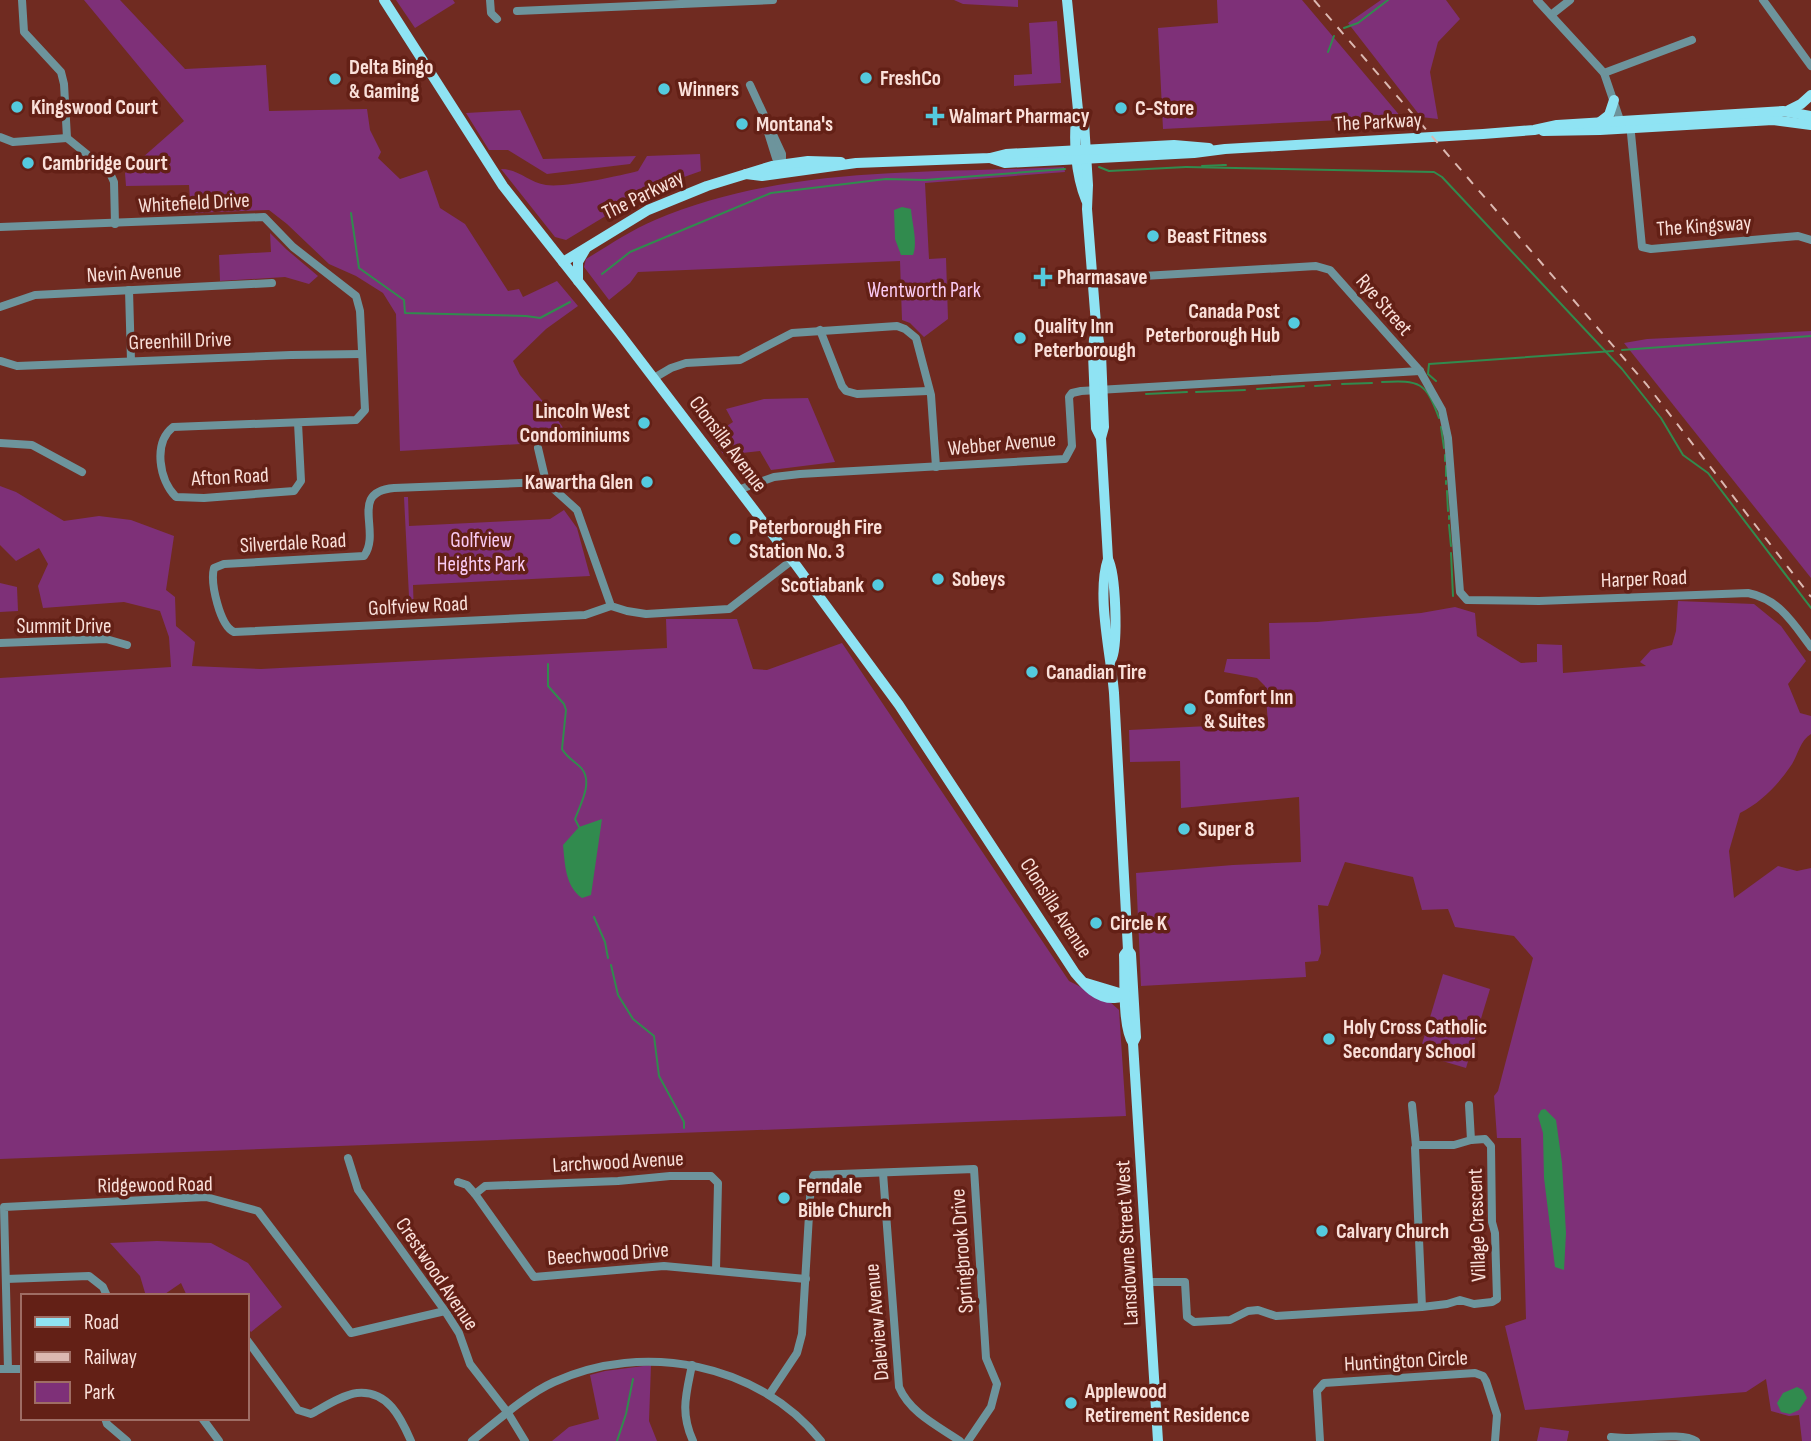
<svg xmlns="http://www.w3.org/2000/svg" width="1811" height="1441" viewBox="0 0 1811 1441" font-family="'Sofia Sans Condensed',sans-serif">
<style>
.green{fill:#7e3078}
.water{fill:#318b4e}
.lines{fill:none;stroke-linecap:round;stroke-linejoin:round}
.stream{stroke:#318b4e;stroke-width:2}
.minor{stroke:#6d949c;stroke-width:8}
.major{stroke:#8fe3f3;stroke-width:10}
.rail{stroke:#dcb8b1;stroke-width:2;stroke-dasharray:9 9;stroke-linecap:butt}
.poi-dot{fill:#54cade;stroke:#632016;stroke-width:2.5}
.labels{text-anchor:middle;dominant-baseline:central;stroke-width:7;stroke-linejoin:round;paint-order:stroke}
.poi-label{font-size:21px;font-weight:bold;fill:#fae0da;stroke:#632016;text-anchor:start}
.street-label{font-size:21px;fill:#fae0da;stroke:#632016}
.park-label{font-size:21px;fill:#f9caf3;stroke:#632016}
</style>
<rect width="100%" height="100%" fill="#702b21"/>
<g class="green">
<polygon points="84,0 120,0 185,69 266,65 269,111 367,109 370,130 381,152 378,158 400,179 427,170 440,208 465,224 508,291 519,289 523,297 557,281 578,306 546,329 513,361 520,375 553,413 572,441 400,451 396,314 383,293 356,276 329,264 287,224 269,210 191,213 189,185 126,186 125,173 184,121"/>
<polygon points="396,0 453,0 455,3 415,28"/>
<polygon points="954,0 1018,0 1018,7 963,4"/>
<polygon points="1217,0 1302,0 1401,117 1163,129 1158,28 1218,23"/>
<polygon points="1381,0 1446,0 1460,19 1438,42 1430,72 1438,119 1421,117 1348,23"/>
<polygon points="1057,21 1061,83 1014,86 1014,75 1032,74 1029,23"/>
<polygon points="520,110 543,159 636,156 630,164 547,174 508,150 489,150 466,113"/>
<path d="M700 154 701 171 670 182 632 200 566 240 555 237 501 169C519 169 528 182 546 185 565 188 618 176 638 171L647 156Z"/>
<path d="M1064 167 1065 172 925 183 929 259 946 258 948 319 924 337 910 323 902 320 900 261 638 272 630 283 609 300 584 267 586 259C608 246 631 230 655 220 784 165 927 174 1064 167Z"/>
<polygon points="270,233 286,249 318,276 309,284 285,277 220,281 219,255 271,252"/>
<polygon points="1811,331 1811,578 1624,343 1647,339"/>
<polygon points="808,398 835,462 771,470 760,451 724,455 710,437 733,422 726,409 764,399"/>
<polygon points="0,486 16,492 64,521 99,516 131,520 174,536 166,590 175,597 176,626 195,642 192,666 261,669 667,648 666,619 737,619 753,669 767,670 842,643 1069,981 1110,1002 1119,1010 1126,1116 0,1159 0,678 171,667 169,637 160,611 124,602 43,608 38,586 48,564 39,548 16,561 0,545"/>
<polygon points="404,497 408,497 409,526 550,519 564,510 577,528 590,576 413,585 414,616 410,616"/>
<polygon points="0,583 17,587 18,611 0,612"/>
<path d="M1678 601 1754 604 1781 626 1806 661 1788 684 1800 713 1811 716V734C1799 741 1798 757 1790 767 1777 786 1760 803 1740 813L1729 851 1734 898 1778 866 1797 871 1811 868V1441H1802L1799 1415 1789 1416 1771 1411 1766 1379 1746 1392 1525 1410 1505 1326 1526 1319 1521 1138H1497L1494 1096 1498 1091 1533 958 1514 936 1455 927 1448 909 1422 910 1413 877 1345 862 1328 906 1318 905 1321 953 1318 961 1305 962 1306 977 1141 986 1136 873 1233 865 1301 862 1299 797 1181 808 1180 761 1130 762 1129 730 1268 723 1265 686 1257 678 1224 672 1227 659H1270L1269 623 1317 622 1421 613 1455 607 1475 613 1477 636 1521 663 1537 662V644L1562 645 1563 673 1646 666 1640 662 1651 650 1672 645 1676 631Z"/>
<polygon points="1443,974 1490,989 1466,1068 1419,1054"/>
<polygon points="157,1241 211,1243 248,1263 282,1307 251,1332 247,1327 247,1296 187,1296 181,1283 162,1296 146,1296 140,1276 110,1243"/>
<polygon points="651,1365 649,1421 657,1441 552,1441 569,1427 599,1419 590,1375 605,1371"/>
<polygon points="1540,1427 1569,1431 1567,1441 1537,1441"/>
</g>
<g class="water">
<path d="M902 207 911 209C912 223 918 243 913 255H901L895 239 894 210Z"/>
<path d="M602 819 591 895 582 898C565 886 565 864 563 845L579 827Z"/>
<polygon points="1545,1109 1556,1120 1562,1163 1566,1233 1564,1270 1555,1267 1544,1178 1543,1133 1538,1116 1541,1110"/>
<polygon points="1797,1387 1803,1390 1807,1398 1799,1410 1790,1414 1781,1412 1777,1403 1783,1393"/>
</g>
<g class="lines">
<g class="stream">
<polyline points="1344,28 1358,23 1388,0"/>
<polyline points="1328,52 1334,36"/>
<polyline points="1202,166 1226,165 1204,166"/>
<polyline points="1099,167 1109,171 1186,167"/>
<polyline points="1186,167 1434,172 1442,177 1622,369 1661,418 1683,455 1708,473 1811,608"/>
<polyline points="351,213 359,268 404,300 405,313 526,316 540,318 570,302"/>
<polyline points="602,274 630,252 771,193 886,179 925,180 1065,169"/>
<polyline points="1622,350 1811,336"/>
<polyline points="1436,381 1428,374 1429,364 1613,351"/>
<path d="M1382 382C1420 380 1426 382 1439 418"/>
<polyline points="1342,384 1372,383"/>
<polyline points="1315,386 1330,385"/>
<polyline points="1257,389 1304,386"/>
<polyline points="1196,392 1245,390"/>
<polyline points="1146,394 1187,392"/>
<polyline points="1441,427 1444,448"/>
<polyline points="1445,455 1445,461"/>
<polyline points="1446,466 1446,476"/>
<polyline points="1446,481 1446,484"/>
<polyline points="1447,491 1448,511"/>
<polyline points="1449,516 1449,519"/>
<polyline points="1449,525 1451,546"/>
<polyline points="1451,553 1453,596"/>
<path d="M548 664V686L564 704 566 710 562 749C567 758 576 762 582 769 593 783 580 805 575 819L579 827"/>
<polyline points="594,917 605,942 608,958"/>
<polyline points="611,965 618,995 633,1019 654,1036 659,1076 684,1122 684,1128"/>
<polyline points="617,1441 626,1414 633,1379"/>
</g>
<g class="minor">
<polyline points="22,0 24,32 61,72 64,84 67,138 110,173 114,182 115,224"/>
<polyline points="490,0 491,13 497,19"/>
<polyline points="1537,0 1604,73 1622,126"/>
<polyline points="1763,0 1811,66"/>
<polyline points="517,11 773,0"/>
<polyline points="1551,15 1570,0"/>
<polyline points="1604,73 1692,40"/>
<polyline points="750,85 782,154 782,169"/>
<polyline points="1630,123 1642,247 1651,249 1798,236 1811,240"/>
<polyline points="766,126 776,158 782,164"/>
<polyline points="0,137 13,142 67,138"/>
<path d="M0 227 264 217 293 247 356 296 360 311 365 410 356 420 173 427C153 443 159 480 176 497L204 498 294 491 301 481 298 423"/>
<path d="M1092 279 1316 266 1330 270 1420 371 1442 410 1448 438 1460 592 1467 600 1539 601 1748 593C1779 599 1793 623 1811 647"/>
<polyline points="129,290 131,361"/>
<polyline points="0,307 35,295 272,283"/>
<polyline points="820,330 842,386 846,391 857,394 928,391"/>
<polyline points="1,361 17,366 291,355 362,354"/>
<polyline points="654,378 671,368 686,363 740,360 792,333 897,326 905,329 916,338 931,395 936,467"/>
<polyline points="0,443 32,445 82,472"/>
<polyline points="538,448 546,482 577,510 611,606 627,611 646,614 729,609 791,561"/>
<path d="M546 482 394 488C348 492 382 531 364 556L224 564 214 568C210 583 220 626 234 632L585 615 611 606"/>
<polyline points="738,490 774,477 800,474 1065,459 1072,446 1069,397 1072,393 1081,391 1420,371"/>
<polyline points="0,643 106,639 127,645"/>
<polyline points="1412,1105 1416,1146"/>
<polyline points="1469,1105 1471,1140"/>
<polyline points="348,1158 358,1190 445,1311 459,1333 470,1364 508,1413 525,1441"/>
<path d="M883 1173 899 1387C910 1413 938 1426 960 1441"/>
<polyline points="458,1182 467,1185 475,1194 534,1277 664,1266 806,1279"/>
<polyline points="475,1194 485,1186 618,1181 670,1176 711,1176 718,1183 716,1270"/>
<polyline points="6,1279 89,1276 103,1287 107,1296"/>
<polyline points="1148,1282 1185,1282 1187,1317 1194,1322 1230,1320 1248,1311 1258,1310 1276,1316 1422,1307 1447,1304 1460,1300 1474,1304 1492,1302 1497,1299 1495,1233 1492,1222 1491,1146 1485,1139 1471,1140 1454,1145 1418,1145 1415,1148 1422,1307"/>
<path d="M247 1340 298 1410 311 1414C324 1407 342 1395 357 1393 388 1390 401 1418 411 1441"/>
<path d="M692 1365C686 1395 680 1412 693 1441"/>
<polyline points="0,1369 23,1369"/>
<polyline points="8,1369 4,1207 206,1197 258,1211 351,1333 445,1311"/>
<polyline points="769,1395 797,1353 802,1334 811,1181 814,1175 974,1169 986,1358 997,1384 991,1407 968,1441"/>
<polyline points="105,1418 107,1424 127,1441"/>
<polyline points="202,1418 219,1441"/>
<path d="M1611 1437C1634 1441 1681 1431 1696 1441"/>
<path d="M472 1441C496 1422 527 1394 554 1382 643 1341 759 1363 821 1441"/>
<polyline points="1320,1441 1317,1391 1324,1383 1475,1373 1483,1376 1486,1381 1497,1415 1495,1441"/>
</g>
<g class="major">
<path d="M384 0 503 186 620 334 796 565 899 705 1075 973C1085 985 1097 999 1115 998 1121 998 1127 995 1133 995"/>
<path d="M1067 0 1078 110C1072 135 1076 176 1086 200"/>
<path d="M1078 110 1084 122 1088 185 1087 209 1096 324 1101 354 1104 427 1101 438 1108 559C1096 594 1111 655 1114 693L1128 950 1131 954 1136 1037 1133 1043 1158 1441"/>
<polyline points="1789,110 1801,104 1811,95"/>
<polyline points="1600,122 1609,115 1614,100"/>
<polyline points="1543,131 1600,130 1773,120 1811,125"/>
<polyline points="990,158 1005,163 1194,153 1225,149 1483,134 1534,130 1557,125 1783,111 1811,116"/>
<polyline points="746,174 762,176 856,163 990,158 1006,154 1174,145 1209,148"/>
<polyline points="563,262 648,210 707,186 772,166 808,161 841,162"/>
<polyline points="578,281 578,262 585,250"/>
<polyline points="1094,339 1093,354 1096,428 1101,438"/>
<path d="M1108 559C1116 574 1118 642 1112 658"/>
<path d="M1128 950 1124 955C1125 976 1122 1028 1133 1043"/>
<polyline points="1086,983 1126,995"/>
</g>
<polyline class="rail" points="1314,0 1647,385 1811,597"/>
</g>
<g class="poi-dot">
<circle cx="866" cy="78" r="7"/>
<circle cx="335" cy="79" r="7"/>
<circle cx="664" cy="89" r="7"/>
<circle cx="17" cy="107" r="7"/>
<circle cx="1121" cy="108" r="7"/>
<path d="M931.5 105.5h7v7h7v7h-7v7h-7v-7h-7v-7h7z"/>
<circle cx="742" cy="124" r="7"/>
<circle cx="28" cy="163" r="7"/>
<circle cx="1153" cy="236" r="7"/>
<path d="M1039.5 266.5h7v7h7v7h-7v7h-7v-7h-7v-7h7z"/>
<circle cx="1294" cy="323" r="7"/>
<circle cx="1020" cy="338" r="7"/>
<circle cx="644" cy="423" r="7"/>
<circle cx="647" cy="482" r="7"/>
<circle cx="735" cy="539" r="7"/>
<circle cx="938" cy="579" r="7"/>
<circle cx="878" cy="585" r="7"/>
<circle cx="1032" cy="672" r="7"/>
<circle cx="1190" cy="709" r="7"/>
<circle cx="1184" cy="829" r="7"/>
<circle cx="1096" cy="923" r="7"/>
<circle cx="1329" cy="1039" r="7"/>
<circle cx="784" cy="1198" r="7"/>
<circle cx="1322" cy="1231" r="7"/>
<circle cx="1071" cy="1403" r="7"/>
</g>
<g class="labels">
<g class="poi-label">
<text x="349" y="67">Delta Bingo<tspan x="349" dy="24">&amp; Gaming</tspan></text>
<text x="880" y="78">FreshCo</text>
<text x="678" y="89">Winners</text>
<text x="31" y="107">Kingswood Court</text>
<text x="1135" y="108">C-Store</text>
<text x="949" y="116">Walmart Pharmacy</text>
<text x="756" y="124">Montana's</text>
<text x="42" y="163">Cambridge Court</text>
<text x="1167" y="236">Beast Fitness</text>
<text x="1057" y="277">Pharmasave</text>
<text x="1280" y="311" text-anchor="end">Canada Post<tspan x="1280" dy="24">Peterborough Hub</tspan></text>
<text x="1034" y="326">Quality Inn<tspan x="1034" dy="24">Peterborough</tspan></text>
<text x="630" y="411" text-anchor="end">Lincoln West<tspan x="630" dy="24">Condominiums</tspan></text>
<text x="633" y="482" text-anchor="end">Kawartha Glen</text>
<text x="749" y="527">Peterborough Fire<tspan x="749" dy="24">Station No. 3</tspan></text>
<text x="952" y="579">Sobeys</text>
<text x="864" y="585" text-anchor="end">Scotiabank</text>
<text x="1046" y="672">Canadian Tire</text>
<text x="1204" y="697">Comfort Inn<tspan x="1204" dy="24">&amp; Suites</tspan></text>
<text x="1198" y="829">Super 8</text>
<text x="1110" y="923">Circle K</text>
<text x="1343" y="1027">Holy Cross Catholic<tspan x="1343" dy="24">Secondary School</tspan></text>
<text x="798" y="1186">Ferndale<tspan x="798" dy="24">Bible Church</tspan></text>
<text x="1336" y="1231">Calvary Church</text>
<text x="1085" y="1391">Applewood<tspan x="1085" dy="24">Retirement Residence</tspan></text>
</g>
<g class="street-label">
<text transform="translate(1378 122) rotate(-3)">The Parkway</text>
<text transform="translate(643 195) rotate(-26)">The Parkway</text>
<text transform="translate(194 203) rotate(-3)">Whitefield Drive</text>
<text transform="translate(1704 226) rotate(-4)">The Kingsway</text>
<text transform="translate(134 273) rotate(-3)">Nevin Avenue</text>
<text transform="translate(1384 305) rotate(49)">Rye Street</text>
<text transform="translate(180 341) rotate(-2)">Greenhill Drive</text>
<text transform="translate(728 444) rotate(53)">Clonsilla Avenue</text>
<text transform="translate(1002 444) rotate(-5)">Webber Avenue</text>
<text transform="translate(230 477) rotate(-3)">Afton Road</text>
<text transform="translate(293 543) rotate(-3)">Silverdale Road</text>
<text transform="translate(1644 579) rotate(-2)">Harper Road</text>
<text transform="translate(418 606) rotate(-3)">Golfview Road</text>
<text x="64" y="626">Summit Drive</text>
<text transform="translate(1056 908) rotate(57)">Clonsilla Avenue</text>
<text transform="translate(618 1162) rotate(-3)">Larchwood Avenue</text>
<text transform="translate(155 1185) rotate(-1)">Ridgewood Road</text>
<text transform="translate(1477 1225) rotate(-92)">Village Crescent</text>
<text transform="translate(1127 1243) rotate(-93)">Lansdowne Street West</text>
<text transform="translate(962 1251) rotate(-94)">Springbrook Drive</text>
<text transform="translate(608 1254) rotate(-4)">Beechwood Drive</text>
<text transform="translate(437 1274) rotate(56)">Crestwood Avenue</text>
<text transform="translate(877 1322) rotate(-95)">Daleview Avenue</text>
<text transform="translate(1406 1361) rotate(-3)">Huntington Circle</text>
</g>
<g class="park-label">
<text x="924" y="290">Wentworth Park</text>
<text x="481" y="540">Golfview<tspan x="481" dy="24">Heights Park</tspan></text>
</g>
</g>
<rect x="21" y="1294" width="228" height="126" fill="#632016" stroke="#9f6d64" stroke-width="2"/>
<rect x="35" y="1317" width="35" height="10" fill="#8fe3f3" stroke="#9f6d64" stroke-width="2"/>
<text x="84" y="1329" font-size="21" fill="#fae0da">Road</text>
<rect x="35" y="1352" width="35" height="10" fill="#dcb8b1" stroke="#9f6d64" stroke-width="2"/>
<text x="84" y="1364" font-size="21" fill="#fae0da">Railway</text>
<rect x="35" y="1382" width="35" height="21" fill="#7e3078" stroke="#9f6d64" stroke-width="2"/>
<text x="84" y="1399" font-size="21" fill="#fae0da">Park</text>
</svg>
